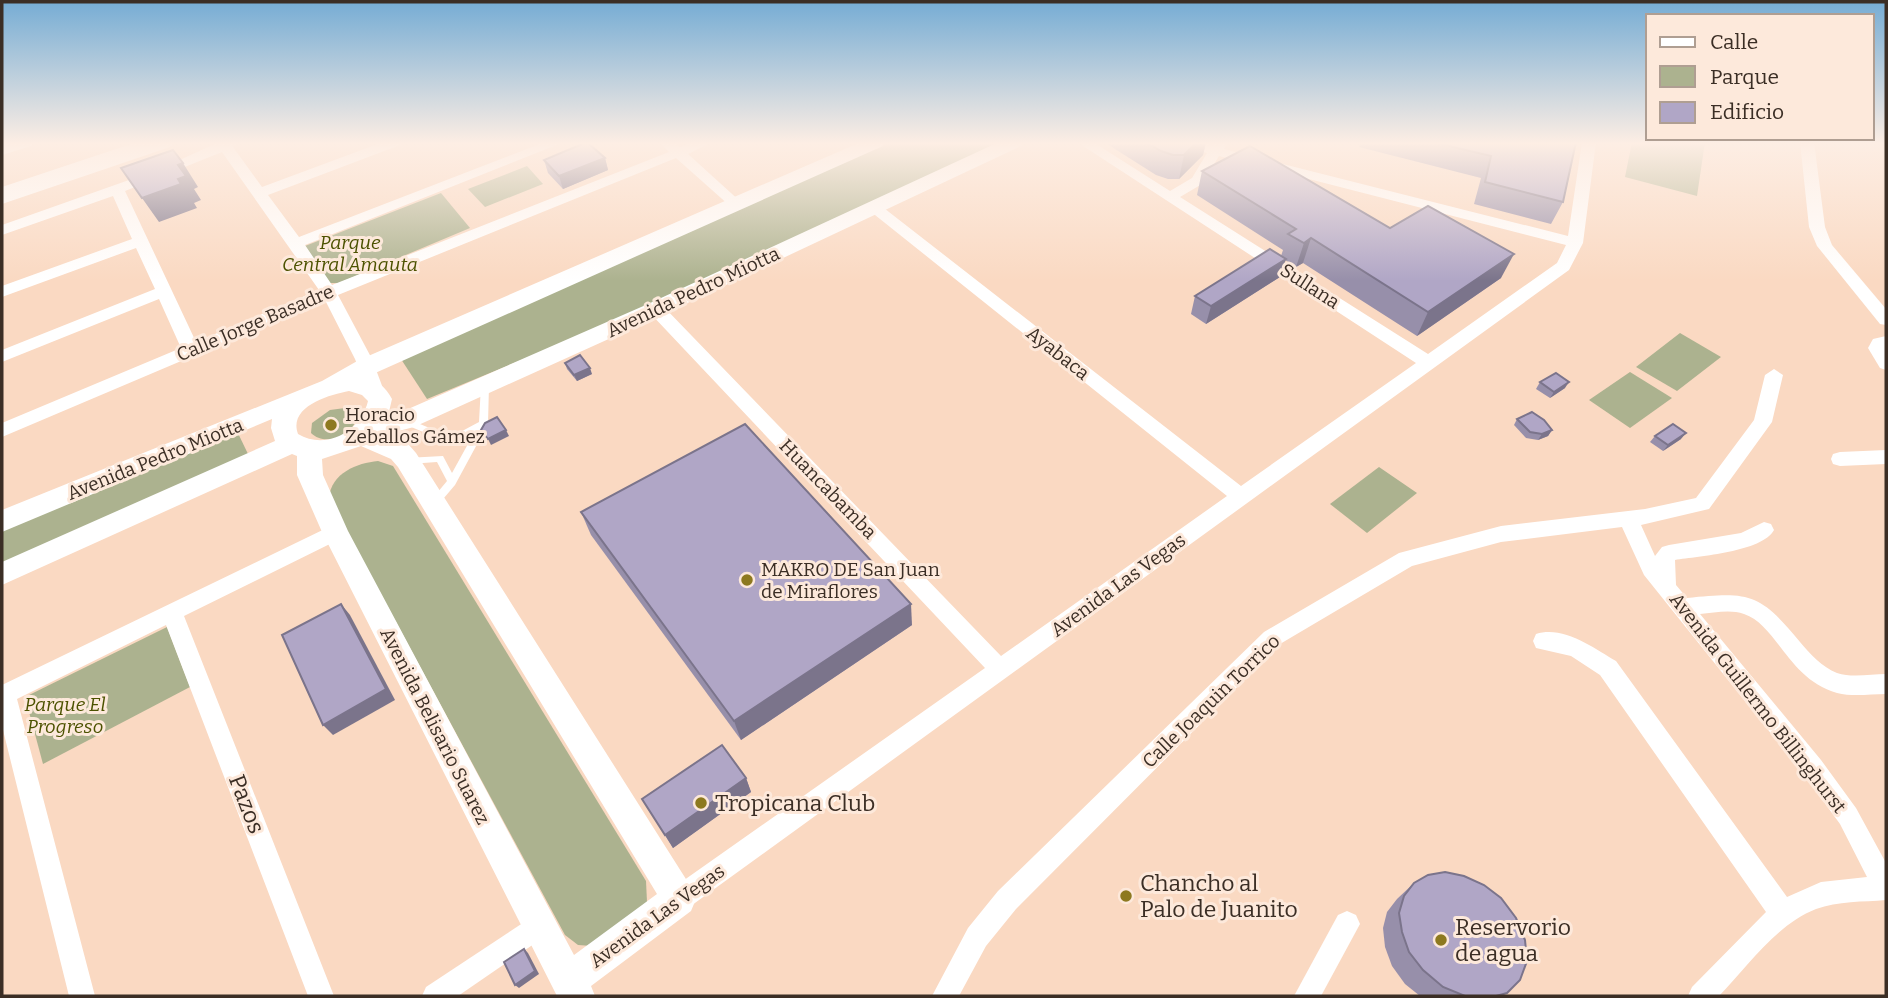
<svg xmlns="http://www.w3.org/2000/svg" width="1888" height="998" viewBox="0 0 1888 998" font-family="Bitter,serif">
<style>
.green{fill:#acb28f}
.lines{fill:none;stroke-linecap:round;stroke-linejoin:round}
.lane{fill:#fff;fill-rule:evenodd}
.street{fill:#fff;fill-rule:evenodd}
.secondary{fill:#fff;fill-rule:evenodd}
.highway{fill:#fff;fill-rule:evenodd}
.wall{fill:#978faa}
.shaded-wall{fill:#7b748b}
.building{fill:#b0a6c6;stroke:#7b748b;stroke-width:2}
.poi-dot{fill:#8d791f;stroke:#fde9db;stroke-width:2.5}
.labels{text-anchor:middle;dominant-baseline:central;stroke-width:6;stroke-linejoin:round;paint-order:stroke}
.park-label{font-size:19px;font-style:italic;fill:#4c5200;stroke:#fde9db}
.street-label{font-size:19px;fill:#3b2e25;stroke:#fde9db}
.poi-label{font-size:19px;fill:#3b2e25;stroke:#fde9db;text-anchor:start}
.near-poi-label{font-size:23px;fill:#3b2e25;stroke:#fde9db;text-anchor:start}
.near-street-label{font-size:23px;fill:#3b2e25;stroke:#fde9db}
</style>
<rect width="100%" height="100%" fill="#fad9c2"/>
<g class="green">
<polygon points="891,142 998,142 967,159 616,321 427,399 399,356"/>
<polygon points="1632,142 1705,142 1697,196 1625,177"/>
<polygon points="527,166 543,184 485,207 468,189"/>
<polygon points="441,193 470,228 339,283 330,283 305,246"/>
<polygon points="1680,333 1721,357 1677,391 1636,367"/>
<polygon points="1630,372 1672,398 1630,428 1589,400"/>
<path d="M345 408 355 413 357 417C353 436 325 447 311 433L312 423 330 410Z"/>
<polygon points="236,429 248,454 2,564 2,531"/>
<path d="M378 461 393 466 646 881 647 902 592 946 578 945 565 935 329 498C331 473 357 463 378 461Z"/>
<polygon points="1379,467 1417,493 1367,533 1330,504"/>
<polygon points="167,627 190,687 43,764 25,697"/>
</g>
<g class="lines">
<polygon class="lane" points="485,382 489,385 488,424 455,485 438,505 432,505 430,502 432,499 447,481 437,462 409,464 404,460 406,458 443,456 452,473 474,433 451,444 402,423 400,421 405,418 408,419 451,437 479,422 481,385"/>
<g class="street">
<path d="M219 142H239L233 147 262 187 383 142H402L400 145 268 195 299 237 545 142H564L305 245 332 285 669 152 659 142H674L680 147 693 142H712L688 154 742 203 735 207 730 206 676 158 338 295 372 359 384 391 381 395H369L355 359 325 300 2 437V423L181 348 159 299 2 362V350L155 289 136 248 2 297V286L132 239 113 196 2 235V225L160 169ZM222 152 319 290 196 342 125 191Z"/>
<path d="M1077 142H1093L1170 191 1192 178 1207 153 1177 145 1175 142H1197L1212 145 1214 142H1228L1224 149 1568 236 1582 142H1596L1583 243 1569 270 688 908 679 912 670 908 666 899 670 890 985 668 650 313 648 309 650 305H662L1001 656 1227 496 870 211 868 208 870 205H880L1241 486 1416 363ZM1219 156 1566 245 1557 263 1428 354 1180 197 1202 184Z"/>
<polygon points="1800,142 1814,142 1825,227 1832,245 1886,309 1886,325 1880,324 1817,246 1809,227"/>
<polygon points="1886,336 1886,370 1880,368 1868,348 1873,339"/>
<path d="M1774 369 1783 375 1772 422 1709 509 1641 525 1655 556 1662 547 1669 545 1741 533 1764 522 1771 524 1774 530C1762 552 1699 556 1675 560L1676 585 1687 598C1749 592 1759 592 1800 642 1810 654 1822 667 1837 673 1852 678 1871 674 1886 674V694C1870 694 1853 697 1837 693 1788 679 1777 625 1744 614 1730 609 1714 613 1700 614L1821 760 1856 808 1886 863V900C1863 902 1838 901 1816 909 1777 924 1747 967 1719 996H1688L1692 987 1766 912 1600 675 1571 656 1536 648 1533 641 1536 634C1563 625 1594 648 1616 661L1787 897 1821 882 1867 877 1840 824 1805 776 1644 575 1622 527 1501 542 1412 566 1280 644 1016 909 986 946 959 996H932L968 928 998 891 1264 632 1399 553 1501 526 1645 509 1696 498 1754 420 1765 375Z"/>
<polygon points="1886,450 1886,464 1840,466 1833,464 1831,459 1833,454 1840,452"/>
<polygon points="335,524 342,526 345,532 342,538 184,616 334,996 308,996 166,625 17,699 95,996 69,996 2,726 2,685"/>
<polygon points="1347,911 1356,915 1360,924 1321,996 1294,996 1338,915"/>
<polygon points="538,913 547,917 551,926 547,935 458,996 422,996 426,987"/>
</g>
<g class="secondary">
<polygon points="5,142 33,142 31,146 2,155 2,143"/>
<path d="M861 142H885L883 146 364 378C378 381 385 386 392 399L388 416 399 413 648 304 999 142H1023L1021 146 664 314 414 427 383 435 409 445 416 453 691 887 696 899 691 911 591 986 595 996H557L322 532 297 475V456L292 454 2 585V562L275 441 271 428 272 419 2 532V510L322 381 359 360ZM349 391 362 395 368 401C361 431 326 451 298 434 288 407 328 395 349 391ZM361 446 391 459 398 467 657 894 574 955 348 531 323 475 322 459Z"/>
</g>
<polygon class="highway" points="137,142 174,142 170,147 2,204 2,187"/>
</g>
<g class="wall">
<polygon points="1104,142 1206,142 1203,155 1179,179 1168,179 1156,175"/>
<polygon points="1361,142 1576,142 1563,202 1551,224 1474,204 1481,178 1359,147"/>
<polygon points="605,158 608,170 563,189 548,173 544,160"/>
<polygon points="1202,171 1390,228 1501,278 1417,336 1303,263 1296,267 1285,260 1280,277 1206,324 1191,314 1195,296 1281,256 1283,250 1197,195"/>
<polygon points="565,363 592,374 577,381 567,369"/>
<polygon points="1540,382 1565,388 1550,398 1536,389"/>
<polygon points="1517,419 1552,430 1548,436 1538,440 1526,438 1514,425"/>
<polygon points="1655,436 1681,439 1663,451 1650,442"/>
<polygon points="581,512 912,625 741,740 591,535"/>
<polygon points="746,778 751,792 673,848 642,799"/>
<polygon points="1414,883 1507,993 1501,996 1420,996 1405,984 1392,966 1385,947 1383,928 1387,912 1397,899"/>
</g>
<g class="shaded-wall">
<polygon points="1197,142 1206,142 1203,155 1179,179 1184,155"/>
<polygon points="605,158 608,170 563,189 559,176"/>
<polygon points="183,163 198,187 194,189 201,200 194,203 197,208 159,222 142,198 178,179 178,165"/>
<polygon points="1311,238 1303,263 1296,267 1304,243"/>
<polygon points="1514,254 1501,278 1417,336 1428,312"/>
<polygon points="1286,259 1280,277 1206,324 1211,306"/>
<polygon points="590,368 592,374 577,381 574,375"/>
<polygon points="1569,382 1565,388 1550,398 1554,392"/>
<polygon points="506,430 509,436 491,445 488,439"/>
<polygon points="1552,430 1548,436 1538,440 1542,434"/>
<polygon points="1686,433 1681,439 1663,451 1668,445"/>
<polygon points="341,604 350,615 395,700 333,735 323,725"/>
<polygon points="911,604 912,625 741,740 734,721"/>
<polygon points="746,778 751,792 673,848 665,835"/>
<polygon points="524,949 528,953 539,974 519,988 515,985"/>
</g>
<g class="building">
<polygon points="587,142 605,158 559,176 544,160"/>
<polygon points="1145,142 1197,142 1184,155 1173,155 1161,151"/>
<polygon points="1432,142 1576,142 1563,202 1485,182 1491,156"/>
<polygon points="1250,146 1390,228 1428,206 1514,254 1428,312 1311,238 1304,243 1288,234 1296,229 1202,171"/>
<polygon points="173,150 183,163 178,165 186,176 178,179 181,184 142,198 121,168"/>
<polygon points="1270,249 1286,259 1211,306 1195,296"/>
<polygon points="580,355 590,368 574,375 565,363"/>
<polygon points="1556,373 1569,382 1554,392 1540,382"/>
<polygon points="1532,412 1544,420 1552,430 1542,434 1530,432 1517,419"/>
<polygon points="497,417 506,430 488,439 481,430 485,423"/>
<polygon points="745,424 911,604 734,721 581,512"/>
<polygon points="1673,424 1686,433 1668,445 1655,436"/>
<polygon points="341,604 386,689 323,725 282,635"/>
<polygon points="722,745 746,778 665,835 642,799"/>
<polygon points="1445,872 1464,876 1484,885 1501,898 1516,918 1525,940 1527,961 1520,980 1507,993 1496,996 1465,996 1443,987 1423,970 1409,952 1402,932 1399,913 1404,896 1414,883 1428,875"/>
<polygon points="524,949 535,971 515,985 504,962"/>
</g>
<linearGradient id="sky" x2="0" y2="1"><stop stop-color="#75acd4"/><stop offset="0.51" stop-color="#fdeee4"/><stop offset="1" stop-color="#fdeee4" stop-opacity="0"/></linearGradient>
<rect width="1888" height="281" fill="url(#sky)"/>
<g class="poi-dot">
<circle cx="331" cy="425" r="7"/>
<circle cx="747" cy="580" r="7"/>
<circle cx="701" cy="803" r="7"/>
<circle cx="1126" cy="896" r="7"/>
<circle cx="1441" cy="940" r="7"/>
</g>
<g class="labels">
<g class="park-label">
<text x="350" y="242">Parque<tspan x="350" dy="22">Central Amauta</tspan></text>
<text x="65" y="704">Parque El<tspan x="65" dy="22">Progreso</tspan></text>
</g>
<g class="street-label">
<text transform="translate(1310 286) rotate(33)">Sullana</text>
<text transform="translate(693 292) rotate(-25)">Avenida Pedro Miotta</text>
<text transform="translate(255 323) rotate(-23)">Calle Jorge Basadre</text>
<text transform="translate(1058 353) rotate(38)">Ayabaca</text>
<text transform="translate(155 459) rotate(-22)">Avenida Pedro Miotta</text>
<text transform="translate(828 489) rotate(46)">Huancabamba</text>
<text transform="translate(1118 585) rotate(-36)">Avenida Las Vegas</text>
<text transform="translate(1211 701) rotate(-44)">Calle Joaquin Torrico</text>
<text transform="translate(1758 703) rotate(52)">Avenida Guillermo Billinghurst</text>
<text transform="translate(435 726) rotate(63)">Avenida Belisario Suarez</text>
<text transform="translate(657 916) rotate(-36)">Avenida Las Vegas</text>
</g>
<g class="poi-label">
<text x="345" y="414">Horacio<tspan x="345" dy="22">Zeballos Gámez</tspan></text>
<text x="761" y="569">MAKRO DE San Juan<tspan x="761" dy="22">de Miraflores</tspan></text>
</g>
<g class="near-poi-label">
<text x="715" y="803">Tropicana Club</text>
<text x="1140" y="883">Chancho al<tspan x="1140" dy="26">Palo de Juanito</tspan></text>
<text x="1455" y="927">Reservorio<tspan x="1455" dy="26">de agua</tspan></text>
</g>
<g class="near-street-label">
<text transform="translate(247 804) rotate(69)">Pazos</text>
</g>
</g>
<rect width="1888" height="998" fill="none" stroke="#3b2e25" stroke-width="7"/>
<rect x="1646" y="14" width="228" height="126" fill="#fde9db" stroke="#af9e92" stroke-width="2"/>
<rect x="1660" y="37" width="35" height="10" fill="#ffffff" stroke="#af9e92" stroke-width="2"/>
<text x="1710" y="49" font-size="21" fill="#3b2e25">Calle</text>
<rect x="1660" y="66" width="35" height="21" fill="#acb28f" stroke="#af9e92" stroke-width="2"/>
<text x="1710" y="84" font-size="21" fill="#3b2e25">Parque</text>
<rect x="1660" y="102" width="35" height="21" fill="#b0a6c6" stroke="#af9e92" stroke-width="2"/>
<text x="1710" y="119" font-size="21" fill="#3b2e25">Edificio</text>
</svg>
